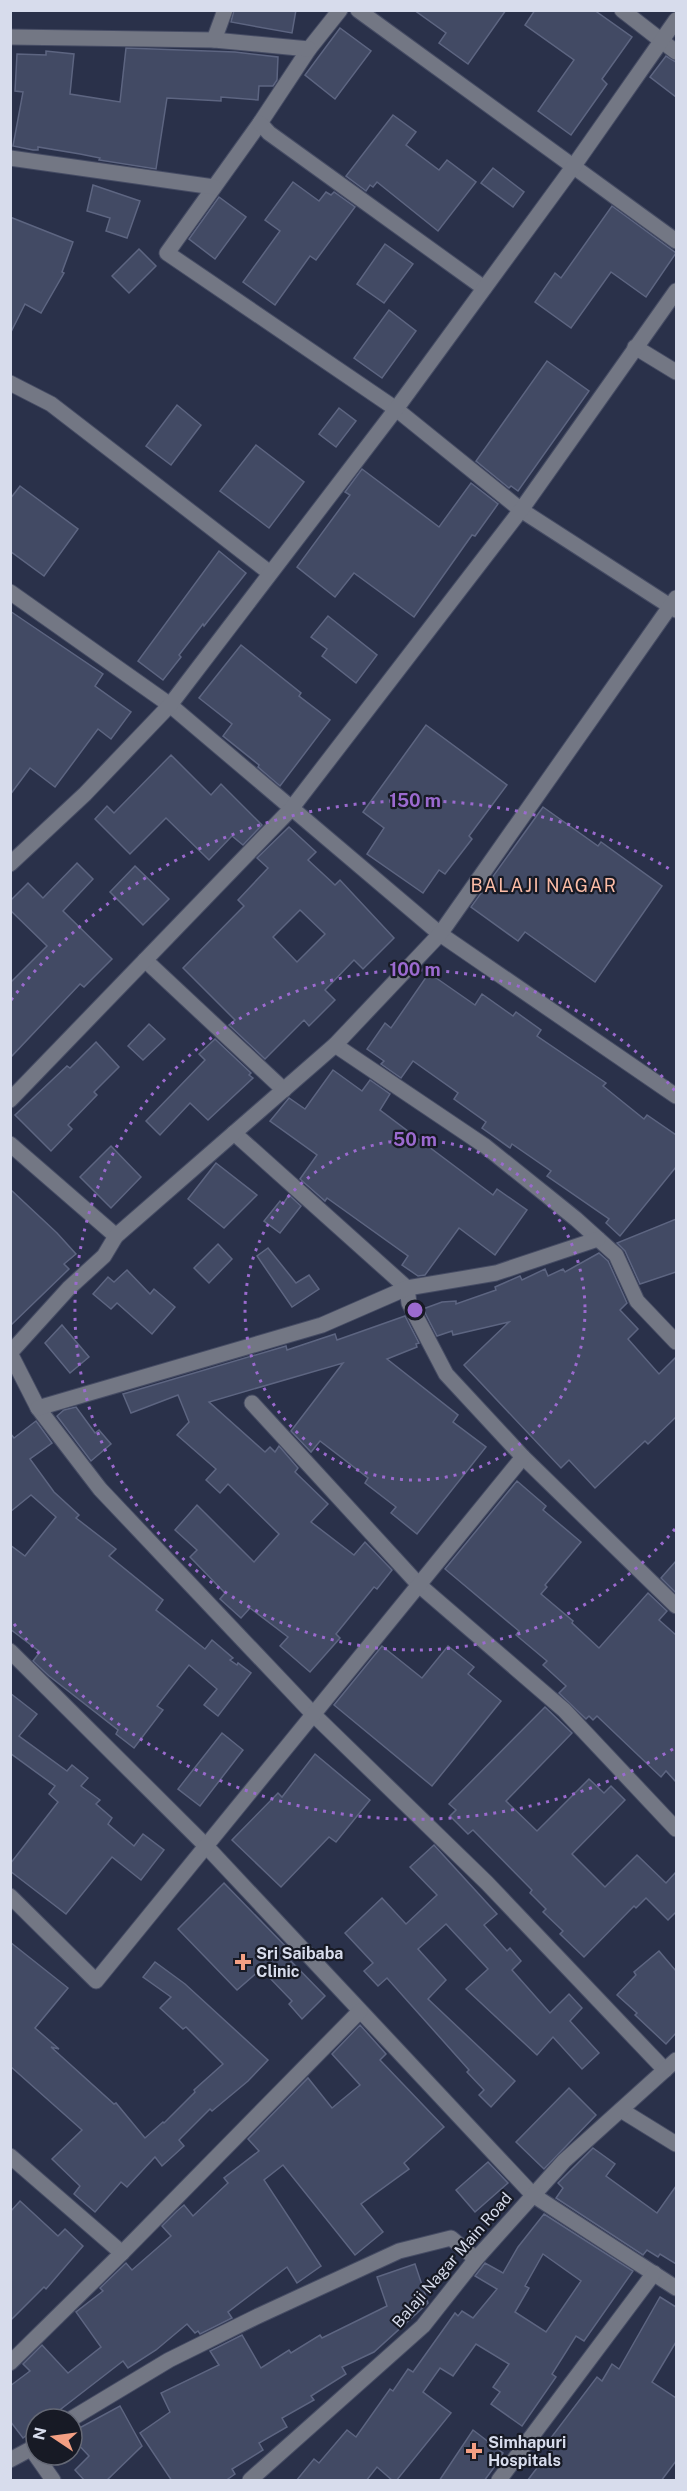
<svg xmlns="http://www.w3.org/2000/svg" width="687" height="2491" viewBox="0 0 687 2491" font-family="'Public Sans',sans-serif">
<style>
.building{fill:#424a64;stroke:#5d6581;stroke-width:1.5;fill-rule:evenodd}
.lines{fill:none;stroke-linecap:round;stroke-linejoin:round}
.minor-casing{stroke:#464c64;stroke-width:17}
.minor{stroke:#737784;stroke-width:15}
.ring{fill:none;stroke:#9b6acf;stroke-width:3;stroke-dasharray:3 6}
.poi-dot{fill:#f39f83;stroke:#171a25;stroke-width:2}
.labels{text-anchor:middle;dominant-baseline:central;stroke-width:4.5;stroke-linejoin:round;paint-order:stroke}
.poi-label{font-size:16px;font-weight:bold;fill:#d7dcec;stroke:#171a25;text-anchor:start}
.street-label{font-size:16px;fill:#d7dcec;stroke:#171a25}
.neighbourhood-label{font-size:18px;letter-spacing:1.5px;fill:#fdbda7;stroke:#171a25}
.centre{fill:#9b6acf;stroke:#171a25;stroke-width:3}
.ring-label{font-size:18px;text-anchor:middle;font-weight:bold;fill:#9b6acf;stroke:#171a25;stroke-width:4.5;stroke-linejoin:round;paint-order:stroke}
</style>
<rect width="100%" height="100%" fill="#2a314a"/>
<g class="building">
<polygon points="234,10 296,10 292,33 231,22"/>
<polygon points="414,10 506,10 468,64 439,43 446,33"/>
<polygon points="535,10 594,10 632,37 602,79 607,84 571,135 538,111 574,60 525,25"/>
<polygon points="340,28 371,51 335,99 305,75"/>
<polygon points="126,48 235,52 278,57 277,80 273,86 259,86 258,100 221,97 221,101 167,98 156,169 99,160 100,158 80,154 38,147 38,150 33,150 13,146 23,92 15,91 17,54 46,55 46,51 74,54 70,94 120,102"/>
<polygon points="666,56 676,62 676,97 650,77"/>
<polygon points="393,115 416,132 406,145 439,170 447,160 476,182 438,231 377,182 373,187 370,185 366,191 346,176"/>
<polygon points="493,168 524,192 513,207 481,183"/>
<polygon points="293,182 319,201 326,192 331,195 334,192 355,207 316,260 310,256 275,305 243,282 280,231 265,220"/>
<polygon points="93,185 140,201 127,238 106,231 110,218 87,211"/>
<polygon points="219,197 246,217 215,259 189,239"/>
<polygon points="612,206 676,253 646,297 611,272 571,328 535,302 555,273 561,278"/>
<polygon points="10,217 73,242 62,272 64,273 41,313 25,304 10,334"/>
<polygon points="385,244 413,264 384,303 357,284"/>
<polygon points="139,249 156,266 129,293 112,276"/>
<polygon points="389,310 416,331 382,378 354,358"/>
<polygon points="547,361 589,391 518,491 511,486 509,488 476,461"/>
<polygon points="177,405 201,425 171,465 146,446"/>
<polygon points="339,408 356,421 336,447 319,434"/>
<polygon points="256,445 304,482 269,528 220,491"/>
<polygon points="362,469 439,527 471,483 498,504 475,536 472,535 414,617 354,573 335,597 297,567 350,495 345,492"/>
<polygon points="20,486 78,529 44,576 10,551 10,499"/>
<polygon points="219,551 246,573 204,626 203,624 179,655 181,657 163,680 138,661"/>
<polygon points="10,611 103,674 95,686 131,712 111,739 98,729 55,787 30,768 10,795"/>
<polygon points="328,616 377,655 356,683 322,656 327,649 311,637"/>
<polygon points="241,645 301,693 299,696 330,720 280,786 258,767 259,765 223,736 232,724 199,698"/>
<polygon points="426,725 507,785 469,836 472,839 445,874 439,870 423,893 367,854 384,828 363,812"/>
<polygon points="171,755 211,795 221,784 262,825 243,845 232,836 209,860 166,818 130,854 95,819 107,806 114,813"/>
<polygon points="543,807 598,846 601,842 662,886 595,982 525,932 518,941 471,907"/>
<path d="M289 827 316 852 308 860 335 885 340 880 394 938 363 969 354 960 325 990 335 1000 309 1026 304 1020 265 1059 229 1025 235 1020 183 968 244 906 238 900 268 868 257 858ZM300 910 325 934 297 962 273 937Z"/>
<polygon points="77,863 93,879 63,911 112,959 84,987 80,984 10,1058 10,983 47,946 10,910 10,901 28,883 43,898"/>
<polygon points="135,866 169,899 143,925 110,892"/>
<polygon points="429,973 475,1005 482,994 513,1016 516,1012 541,1030 537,1036 606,1083 603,1086 644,1119 647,1115 676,1135 676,1167 620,1236 606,1223 609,1219 547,1176 551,1171 512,1144 510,1148 482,1128 486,1122 454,1099 458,1093 413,1061 401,1078 381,1064 384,1061 367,1049 385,1023 391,1028"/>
<polygon points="149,1024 165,1039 143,1060 128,1046"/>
<polygon points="215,1039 251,1073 249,1075 253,1078 208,1120 190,1103 160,1135 146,1121 205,1060 199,1054"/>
<polygon points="96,1042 119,1067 94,1092 97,1095 68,1125 72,1129 51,1151 15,1115 67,1066 70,1068"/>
<polygon points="333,1070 362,1091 370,1080 390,1094 380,1110 493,1195 497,1189 527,1210 495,1255 459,1228 425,1275 418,1276 402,1265 408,1256 327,1198 325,1201 300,1179 317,1155 270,1121 289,1098 305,1109"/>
<polygon points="111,1146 141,1177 111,1208 80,1177"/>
<polygon points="216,1163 257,1195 224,1228 188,1199"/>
<polygon points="10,1189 57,1233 76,1254 64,1264 69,1269 10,1326"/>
<polygon points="289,1195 301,1206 280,1233 264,1221 280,1201 283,1204"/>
<polygon points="676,1219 676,1272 640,1284 625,1251 617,1243"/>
<polygon points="218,1244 232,1259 209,1283 194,1268"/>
<polygon points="268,1248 296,1283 309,1275 319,1289 292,1307 257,1256"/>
<polygon points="599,1253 608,1261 627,1303 620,1310 638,1329 628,1339 659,1374 676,1357 676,1417 648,1444 645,1441 595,1488 569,1460 561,1468 464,1365 509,1322 453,1335 452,1331 437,1336 423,1309 442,1302 456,1301 456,1304 496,1290 495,1287 520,1276 522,1280 545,1269 548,1276 563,1269 565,1272"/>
<polygon points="127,1270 150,1294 154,1289 175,1307 152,1334 117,1303 111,1309 93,1294 108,1277 114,1282"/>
<polygon points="405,1316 419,1343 416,1344 417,1347 387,1359 458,1415 453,1422 486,1447 417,1534 391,1513 396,1507 365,1483 368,1478 320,1441 311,1452 291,1431 343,1363 209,1402 265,1452 270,1447 275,1452 279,1446 298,1468 295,1472 328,1504 311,1522 354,1555 365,1542 392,1570 377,1589 374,1587 336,1634 340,1638 310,1672 280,1646 288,1637 250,1608 241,1618 220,1599 225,1593 190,1557 197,1550 175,1530 197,1505 254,1562 279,1534 228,1484 220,1493 206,1480 216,1469 177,1435 189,1422 178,1395 131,1413 123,1394 286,1346 287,1350 335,1334 337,1340"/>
<polygon points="62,1325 89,1357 70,1373 45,1343"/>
<polygon points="76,1407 95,1433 99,1430 111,1444 91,1461 57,1416 64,1410"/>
<polygon points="36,1421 52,1443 30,1459 54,1492 79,1515 76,1518 116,1549 109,1556 163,1600 156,1610 205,1649 212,1640 233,1658 230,1660 237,1665 238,1663 251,1673 218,1716 204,1705 217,1689 189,1665 157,1706 163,1710 134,1748 116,1734 118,1730 49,1676 33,1661 40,1652 10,1629 10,1545 25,1556 56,1517 31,1495 10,1512 10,1433 14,1438"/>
<polygon points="517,1481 546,1506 543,1510 581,1542 545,1585 547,1587 541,1594 573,1621 572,1623 599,1648 648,1593 667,1611 659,1620 676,1635 676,1782 666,1771 661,1777 597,1716 593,1720 589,1716 586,1719 559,1693 566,1686 543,1665 547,1661 516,1635 519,1631 445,1569"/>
<polygon points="676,1561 676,1593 661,1578"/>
<polygon points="382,1646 422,1678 448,1646 474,1667 468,1674 501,1701 432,1786 334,1705"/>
<polygon points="10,1693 37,1714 19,1736 67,1771 72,1765 88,1778 81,1786 100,1800 96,1804 112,1818 108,1824 134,1846 143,1834 164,1850 141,1880 112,1857 66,1914 10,1871 10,1864 58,1802 49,1794 55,1786 10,1753"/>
<polygon points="545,1707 572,1733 506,1801 537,1831 589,1779 604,1793 611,1786 625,1800 572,1854 605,1887 637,1855 666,1883 676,1872 676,1912 668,1920 646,1898 636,1908 634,1906 584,1957 560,1934 563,1931 543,1912 546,1909 530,1893 532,1890 473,1830 468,1834 450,1816 456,1810 449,1804"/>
<polygon points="222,1733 243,1750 200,1806 178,1789"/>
<polygon points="315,1754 370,1800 336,1842 329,1837 281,1887 232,1840 278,1793 282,1797"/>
<polygon points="434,1845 497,1914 484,1925 507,1951 510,1948 521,1961 512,1970 550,2013 569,1994 582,2008 570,2021 599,2053 582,2069 553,2037 537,2055 466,1989 488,1969 446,1924 418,1949 446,1980 428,1999 515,2081 491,2107 479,2095 484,2090 467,2072 469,2070 387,1978 378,1986 364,1971 373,1963 345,1933 382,1898 406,1924 437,1895 410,1867"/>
<polygon points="224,1883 290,1951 285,1955 325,1996 302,2019 289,2004 292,2001 266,1974 264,1976 259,1971 237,1990 178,1929"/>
<polygon points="10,1942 68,1988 35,2028 59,2049 51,2047 114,2104 116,2103 145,2138 163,2122 164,2123 195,2092 194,2090 223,2064 186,2027 183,2029 160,2008 171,1997 143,1977 155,1962 185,1984 268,2060 248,2081 212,2111 210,2109 179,2140 184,2146 162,2166 155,2157 127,2187 121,2182 95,2212 74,2194 80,2186 52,2159 82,2130 10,2066"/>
<polygon points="659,1951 676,1971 676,2033 666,2044 635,2015 637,2013 617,1995 636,1975 634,1972"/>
<polygon points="360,2025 386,2054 380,2060 444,2127 404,2163 409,2169 361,2204 383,2232 355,2255 283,2165 264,2180 321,2266 297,2283 287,2267 228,2312 232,2318 200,2334 198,2331 195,2333 187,2324 156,2350 128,2368 123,2361 48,2419 36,2419 36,2428 23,2438 10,2421 10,2386 30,2371 23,2364 42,2345 68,2373 101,2347 76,2312 103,2291 100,2288 126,2263 132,2270 171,2236 162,2226 177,2211 184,2205 193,2216 228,2183 224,2178 259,2151 248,2139 308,2078 332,2108 360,2085 332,2054"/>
<polygon points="569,2088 596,2115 544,2169 516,2142"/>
<polygon points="593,2148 615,2164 606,2176 657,2213 676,2186 676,2264 660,2254 658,2257 647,2250 643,2255 556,2198 563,2188 558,2183"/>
<polygon points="488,2162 508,2183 475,2212 456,2190"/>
<polygon points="20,2201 58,2236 65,2229 83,2246 46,2289 44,2287 10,2321 10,2212"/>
<path d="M544 2214 633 2271 584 2341 576 2336 552 2374 556 2377 522 2426 491 2404 500 2392 493 2387 509 2364 476 2344 453 2376 440 2368 423 2392 451 2413 396 2481H393L377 2467 366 2481H296L314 2459 319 2463 347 2430 356 2437 390 2389 393 2391 408 2369 413 2372 455 2313 458 2316 462 2311 473 2318 497 2289 475 2276 485 2263 503 2273 518 2247ZM543 2254 581 2281 546 2332 515 2312 529 2288 525 2286Z"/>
<polygon points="415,2264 428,2303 374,2352 342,2367 346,2374 311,2396 314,2400 282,2418 287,2427 259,2443 263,2450 232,2469 235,2474 225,2481 172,2481 140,2433 170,2412 161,2393 219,2365 210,2351 242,2335 261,2368 289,2350 291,2353 320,2335 322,2338 387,2306 377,2277"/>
<polygon points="660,2297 676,2307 676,2342 652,2382 676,2398 676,2461 661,2481 527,2481 553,2447 547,2443 597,2377 602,2381 612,2364 619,2369"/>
<polygon points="120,2406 142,2446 106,2481 85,2481 75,2470 89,2456 72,2438 72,2432"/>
<polygon points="473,2430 503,2453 495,2466 484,2481 439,2481"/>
</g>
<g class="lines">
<g class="minor-casing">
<g id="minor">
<polyline points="340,10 309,49 260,123 167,253 396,409 521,510 676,610"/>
<polyline points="358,10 676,241"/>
<polyline points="622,10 676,52"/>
<polyline points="10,37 214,40 309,49"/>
<polyline points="214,40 225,10"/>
<polyline points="260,123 269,133 484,288"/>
<polyline points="10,158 214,187"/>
<polyline points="635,347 676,372"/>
<polyline points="10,383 51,404 270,573"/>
<polyline points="10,592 170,705 440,934 676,1096"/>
<polyline points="10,864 85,794 170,705 396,409 573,167 676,20"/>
<polyline points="145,960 284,1090"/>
<polyline points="335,1045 485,1146 576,1219 616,1255 637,1301 676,1342"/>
<polyline points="10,1100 291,809 521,510 676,291"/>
<polyline points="234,1133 407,1288 409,1303 446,1374 523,1457 676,1606"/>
<polyline points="10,1144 116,1236"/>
<polyline points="10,1353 69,1288 104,1256 116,1236 335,1045 440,934 676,598"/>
<polyline points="10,1353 38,1408 100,1489 313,1714 487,1883 665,2070"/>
<polyline points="252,1403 419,1585 564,1710 676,1829"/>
<polyline points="38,1408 322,1325 407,1288 496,1273 598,1239"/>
<polyline points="10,1651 206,1846 533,2195 676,2288"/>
<polyline points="10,1896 96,1981 523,1457"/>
<polyline points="621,2110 676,2144"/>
<polyline points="10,2156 122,2253"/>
<polyline points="10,2363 122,2253 360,2011"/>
<polyline points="71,2419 169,2360 258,2316 399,2251 451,2238 476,2259"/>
<polyline points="32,2450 53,2480"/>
<polyline points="10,2460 36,2446"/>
<polyline points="250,2480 423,2326 476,2259 564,2161 676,2060"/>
<polyline points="499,2480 654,2273"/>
</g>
</g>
<use href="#minor" class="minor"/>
</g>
<g class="ring">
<circle cx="415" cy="1310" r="170"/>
<path d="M675 1529A340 340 0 1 1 675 1091"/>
<path d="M673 1749A509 509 0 0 1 11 1620M11 1000A509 509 0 0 1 673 871"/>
</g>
<g class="poi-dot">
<path d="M240 1953h6v6h6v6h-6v6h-6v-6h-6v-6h6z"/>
<path d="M471 2442h6v6h6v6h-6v6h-6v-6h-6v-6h6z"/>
</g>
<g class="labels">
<g class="poi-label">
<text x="256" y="1953">Sri Saibaba<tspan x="256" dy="18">Clinic</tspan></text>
<text x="488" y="2442">Simhapuri<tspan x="488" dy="18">Hospitals</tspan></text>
</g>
<g class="street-label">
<text transform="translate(452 2260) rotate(-49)">Balaji Nagar Main Road</text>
</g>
<g class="neighbourhood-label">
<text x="544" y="885">BALAJI NAGAR</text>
</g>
</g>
<circle cx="415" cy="1310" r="9" class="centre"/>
<g class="ring-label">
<text x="415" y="807">150 m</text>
<text x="415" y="976">100 m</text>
<text x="415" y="1146">50 m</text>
</g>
<rect width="687" height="2491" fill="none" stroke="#d7dcec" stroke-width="24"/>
<g transform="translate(54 2437) rotate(283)"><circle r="28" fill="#171a25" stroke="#646875" stroke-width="1.5"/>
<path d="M0-4.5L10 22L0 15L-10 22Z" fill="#f39f83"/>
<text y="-9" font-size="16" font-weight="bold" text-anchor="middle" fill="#d7dcec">N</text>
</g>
</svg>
